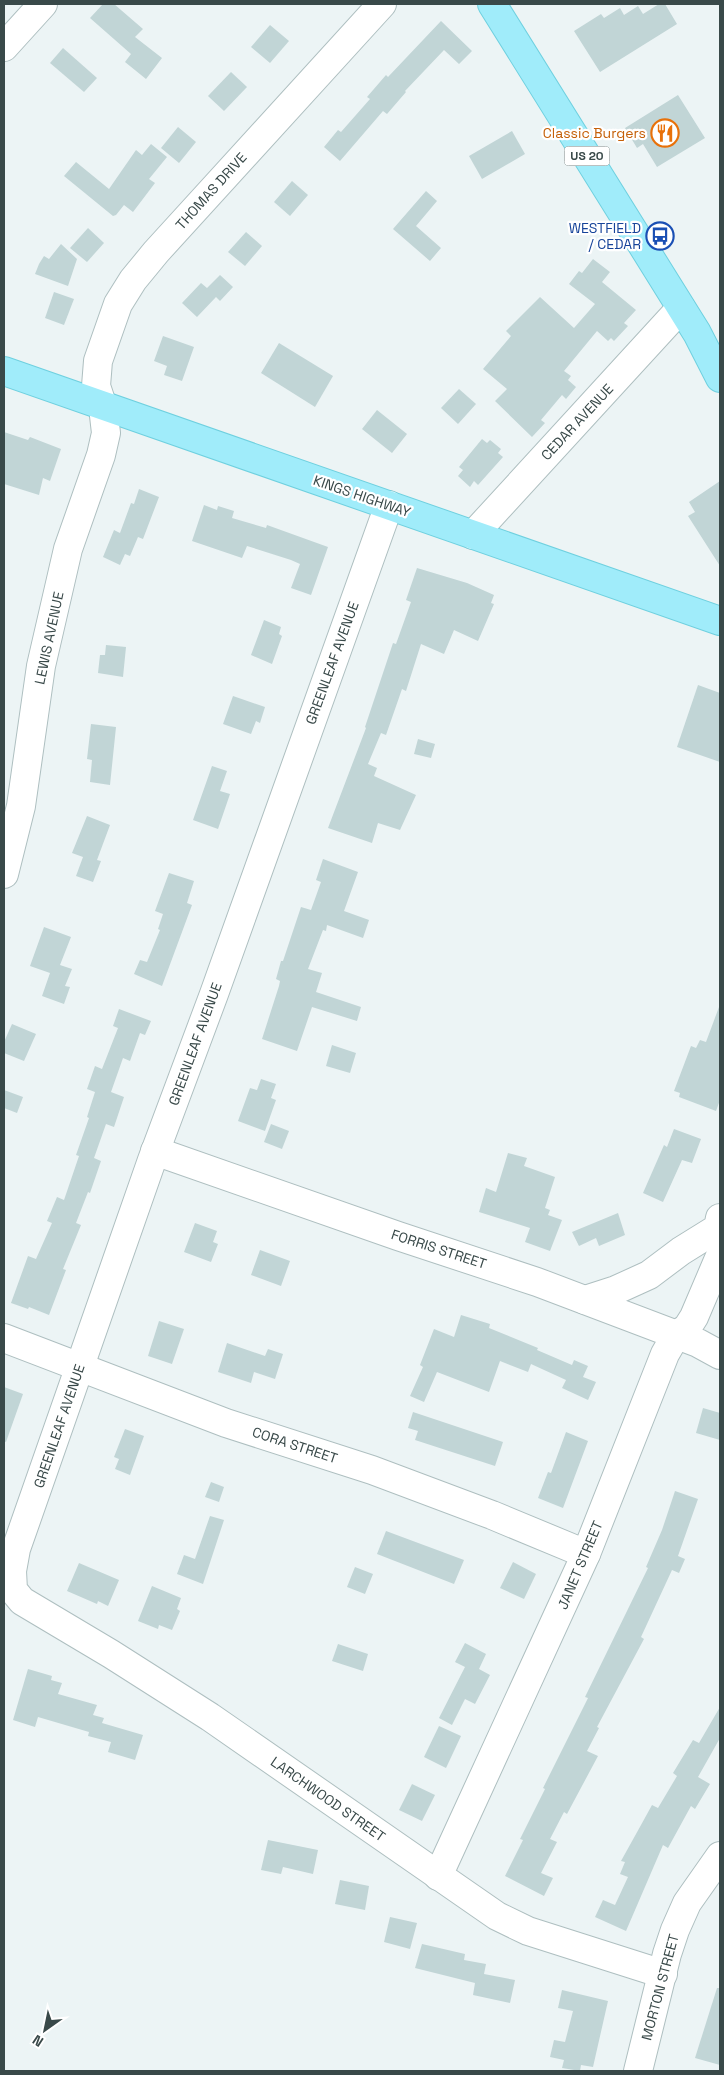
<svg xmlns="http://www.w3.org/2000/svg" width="724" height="2075" viewBox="0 0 724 2075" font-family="'Space Grotesk',sans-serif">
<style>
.building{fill:#c1d5d6}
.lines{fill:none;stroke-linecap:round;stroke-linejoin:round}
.minor-casing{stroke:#aebfc0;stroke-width:30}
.major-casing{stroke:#6fd0df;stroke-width:30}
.minor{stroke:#fff;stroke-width:28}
.major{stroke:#a0ecfa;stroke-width:28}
.labels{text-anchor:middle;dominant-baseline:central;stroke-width:4.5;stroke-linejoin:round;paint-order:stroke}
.shield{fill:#fff;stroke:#748080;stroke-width:1}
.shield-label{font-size:12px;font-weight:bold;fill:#394949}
.food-label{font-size:14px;fill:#c56008;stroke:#fff;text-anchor:end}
.street-label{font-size:14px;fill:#394949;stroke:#fff}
.transit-label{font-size:14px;fill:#164399;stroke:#fff;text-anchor:end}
</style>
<rect width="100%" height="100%" fill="#ecf4f5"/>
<g class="building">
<polygon points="103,4 114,4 143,29 135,37 162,58 146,79 125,62 131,54 90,18"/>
<polygon points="659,4 665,4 677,24 600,72 574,31 601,14 604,18 620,8 624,15 638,6 643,14"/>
<polygon points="441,21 472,51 459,64 444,50 405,91 406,92 387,114 383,111 340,161 324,147 338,130 341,132 370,99 367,97 386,75 388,77"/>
<polygon points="270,25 289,41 270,63 251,47"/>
<polygon points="63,48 97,78 84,92 50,63"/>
<polygon points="231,72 247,87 224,111 208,96"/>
<polygon points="678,95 705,138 657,167 643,144 637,148 625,128"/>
<polygon points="178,127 196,142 179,163 161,148"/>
<polygon points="512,131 525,154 482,179 469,156"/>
<polygon points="151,144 167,157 149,179 155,183 133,212 124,205 116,215 113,216 64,176 76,162 109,189 136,150 142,155"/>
<polygon points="292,181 308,195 290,216 274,202"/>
<polygon points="426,191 437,201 416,226 441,248 430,261 393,229"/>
<polygon points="88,228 104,243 87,262 70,248"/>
<polygon points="246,232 262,246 245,266 228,252"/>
<polygon points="61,244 77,259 68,286 35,274 39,264 44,256 49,259"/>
<polygon points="593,259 610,272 602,282 636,310 624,323 628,326 614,341 611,338 608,341 597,331 564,371 571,376 568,380 576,387 566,399 562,395 541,420 545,423 532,437 495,401 507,389 483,369 511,336 506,331 540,297 574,328 595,304 569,284 579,271 582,273"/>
<polygon points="220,275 233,287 220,301 216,297 197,317 182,303 201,283 207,288"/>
<polygon points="54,292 74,299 64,325 45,318"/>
<polygon points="163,336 194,347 182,381 164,375 167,366 154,361"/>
<polygon points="279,343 333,376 315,407 261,373"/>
<polygon points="459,389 476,404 458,424 441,408"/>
<polygon points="377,410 407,434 392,453 362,429"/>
<polygon points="4,432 28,440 30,437 61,449 50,481 43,478 39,495 4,484"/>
<polygon points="482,439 487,443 490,440 501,449 498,453 503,457 478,485 474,481 470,487 458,476 463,470 459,467"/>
<polygon points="720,481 720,566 688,516 695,512 689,502"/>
<polygon points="139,489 159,497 143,539 138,537 130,556 125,554 120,565 103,557 114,530 120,533 131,503 134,504"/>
<polygon points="204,505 217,510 218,506 234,511 232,518 266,528 267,525 328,547 311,595 291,588 300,564 291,560 247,546 242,558 192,541"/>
<polygon points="417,568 467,583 494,595 491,603 494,604 478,641 454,630 444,654 421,644 406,691 402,689 386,735 381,733 368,764 377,768 374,776 416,795 400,830 378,823 372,843 328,828 366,728 365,727 393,643 396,644 411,602 406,600"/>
<polygon points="264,620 281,627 279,634 282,636 272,664 251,655"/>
<polygon points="106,645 126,647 123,677 98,673 100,655 105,655"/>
<polygon points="698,685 720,693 720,762 677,747"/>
<polygon points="233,696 265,707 260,723 256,721 251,734 223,724"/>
<polygon points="91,724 116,727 110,785 90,782 92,760 87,759"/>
<polygon points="418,739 435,744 431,758 414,754"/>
<polygon points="212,766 227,771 220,791 230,794 218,829 193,820"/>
<polygon points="87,816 110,825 97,860 101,861 93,882 76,876 83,857 72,853"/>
<polygon points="323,859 358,872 344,911 369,920 363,938 327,925 326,931 323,930 308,969 322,973 316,992 361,1007 357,1021 312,1007 297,1051 262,1039 279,986 280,981 276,979 281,961 283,961 301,907 311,910 321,882 316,880"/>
<polygon points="169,873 194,881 187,903 192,905 162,986 134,974 140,960 147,962 160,930 158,929 163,914 155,911"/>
<polygon points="44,927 71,937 60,965 72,969 65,986 70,987 64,1004 42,996 50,973 30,966"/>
<polygon points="719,1007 720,1100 716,1111 679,1097 680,1093 674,1091 691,1046 696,1048 700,1040 706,1042"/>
<polygon points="119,1009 151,1021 145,1035 140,1033 130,1061 123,1058 111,1092 124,1097 114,1127 106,1124 94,1158 101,1161 90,1193 88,1192 76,1223 81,1225 63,1269 66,1270 49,1315 29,1307 28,1309 11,1303 28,1256 36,1259 52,1223 47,1221 57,1197 64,1200 79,1156 76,1155 89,1118 87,1117 95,1092 87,1089 95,1066 102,1069 118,1028 113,1026"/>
<polygon points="12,1024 36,1034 24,1061 4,1053 4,1042"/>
<polygon points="332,1045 356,1053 350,1073 326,1066"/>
<polygon points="261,1079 276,1084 271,1098 276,1100 265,1131 238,1121 250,1088 257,1090"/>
<polygon points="4,1090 23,1097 17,1113 4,1108"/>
<polygon points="271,1124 289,1131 282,1149 264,1142"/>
<polygon points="674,1129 701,1139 692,1163 682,1160 663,1202 643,1193 664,1145 667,1147"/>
<polygon points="508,1153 527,1158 524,1166 555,1177 545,1208 550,1210 548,1215 562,1220 550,1251 525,1242 530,1228 479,1212 486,1188 496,1192"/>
<polygon points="618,1213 625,1235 599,1246 596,1238 579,1246 572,1232"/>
<polygon points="195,1223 217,1231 213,1242 218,1244 211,1262 184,1252"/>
<polygon points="260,1250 290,1261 281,1286 251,1275"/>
<polygon points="461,1315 490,1324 489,1328 538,1348 537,1350 572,1365 574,1360 588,1366 583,1377 596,1382 588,1400 562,1388 566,1380 531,1364 528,1372 500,1361 489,1392 437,1372 424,1402 410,1396 423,1367 420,1365 434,1329 454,1337"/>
<polygon points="159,1321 184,1329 172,1364 148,1356"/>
<polygon points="227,1343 265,1356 268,1349 283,1354 275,1379 254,1372 251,1383 218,1372"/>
<polygon points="4,1387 23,1394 6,1442 4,1441"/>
<polygon points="703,1408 720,1413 720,1440 696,1433"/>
<polygon points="413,1412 503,1442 495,1466 415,1440 418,1431 408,1428"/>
<polygon points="125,1429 144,1436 130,1475 115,1469 119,1459 114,1457"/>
<polygon points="566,1432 588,1441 563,1508 538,1498 548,1472 551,1473"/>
<polygon points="211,1482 224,1487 219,1502 205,1497"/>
<polygon points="675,1491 698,1499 678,1556 685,1559 679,1573 672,1570 641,1637 644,1639 597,1727 599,1728 587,1751 598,1756 567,1814 564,1812 550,1839 557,1842 541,1873 553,1878 544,1896 505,1876 523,1840 520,1839 545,1789 543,1788 588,1698 585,1697 648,1568 646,1567 662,1530"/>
<polygon points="210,1516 224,1520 203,1584 177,1574 184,1555 195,1559"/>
<polygon points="386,1531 464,1560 454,1584 377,1554"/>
<polygon points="513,1562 536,1574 524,1599 500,1588"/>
<polygon points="79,1563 119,1580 108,1606 98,1601 97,1604 67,1591"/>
<polygon points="355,1567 373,1574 365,1594 347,1587"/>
<polygon points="152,1586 181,1598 177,1609 180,1611 172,1630 159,1625 158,1629 138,1621"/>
<polygon points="465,1643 486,1654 479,1669 490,1675 475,1704 465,1699 452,1725 439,1718 465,1667 455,1662"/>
<polygon points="338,1644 368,1654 363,1671 332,1661"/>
<polygon points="28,1669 52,1676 51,1680 62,1683 58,1694 97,1705 93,1715 104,1718 102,1723 143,1735 135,1760 108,1752 111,1742 88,1736 89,1732 38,1717 35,1727 13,1720"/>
<polygon points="720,1707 720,1738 698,1777 710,1784 695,1809 691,1806 668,1848 663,1845 626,1931 595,1917 603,1900 615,1905 628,1877 620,1874 625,1862 621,1861 641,1825 652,1805 658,1808 677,1776 673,1773 693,1740 699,1743"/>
<polygon points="439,1726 461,1736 446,1768 424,1757"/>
<polygon points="412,1784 435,1795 422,1821 399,1810"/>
<polygon points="268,1840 318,1850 313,1874 283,1867 281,1874 261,1870"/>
<polygon points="340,1880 369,1886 365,1910 335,1904"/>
<polygon points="390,1917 417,1923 410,1949 384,1942"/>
<polygon points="422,1944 465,1954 464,1960 486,1964 484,1974 515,1980 510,2003 473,1995 475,1983 415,1968"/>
<polygon points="717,1988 720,1988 720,2065 695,2058"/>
<polygon points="562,1990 608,2001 593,2067 581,2065 580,2071 562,2068 564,2060 550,2057 554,2040 565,2042 573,2011 558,2008"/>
</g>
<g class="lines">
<g class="minor-casing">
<g id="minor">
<polyline points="4,47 43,4"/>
<polyline points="389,505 214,994 152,1160 16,1549 12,1571 13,1590 22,1601 111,1654 210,1717 497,1916 528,1931 663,1974"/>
<polyline points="473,535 681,308"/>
<polyline points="4,874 21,806 41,666 68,549 101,455 106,433 103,407 96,386 98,361 118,304 133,280 156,252 382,4"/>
<polyline points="155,1151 398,1236 537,1282 698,1343 720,1355"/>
<polyline points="585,1300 616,1290 649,1275 681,1251 718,1228 720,1218"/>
<polyline points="4,1338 226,1423 372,1470 492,1515 586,1554"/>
<polyline points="438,1876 586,1554 665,1354 676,1335 687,1328 694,1317 720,1256"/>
<polyline points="638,2071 667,1954 675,1930 687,1903 720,1856"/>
</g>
</g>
<g class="major-casing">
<g id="major">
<polyline points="492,4 697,333 720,378"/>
<polyline points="4,371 720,621"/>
</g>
</g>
<use href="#minor" class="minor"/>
<use href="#major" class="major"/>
</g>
<defs>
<g id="restaurant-ring" transform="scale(1.4375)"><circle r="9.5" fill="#fff" stroke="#e8710a" stroke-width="1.5"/><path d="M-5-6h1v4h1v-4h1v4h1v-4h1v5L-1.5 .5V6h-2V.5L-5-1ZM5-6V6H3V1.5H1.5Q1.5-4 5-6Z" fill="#e8710a"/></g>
<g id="bus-ring" transform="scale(1.4375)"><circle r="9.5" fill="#fff" stroke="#1a4fb4" stroke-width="1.5"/><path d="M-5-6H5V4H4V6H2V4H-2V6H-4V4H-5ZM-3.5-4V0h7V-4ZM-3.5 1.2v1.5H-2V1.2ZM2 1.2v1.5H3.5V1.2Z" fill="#1a4fb4"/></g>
</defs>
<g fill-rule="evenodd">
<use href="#restaurant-ring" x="665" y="133"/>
<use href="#bus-ring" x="660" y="236"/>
</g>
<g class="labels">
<rect class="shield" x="564.5" y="146.5" width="45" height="19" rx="4"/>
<g class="shield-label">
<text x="587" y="156">US 20</text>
</g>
<g class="food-label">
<text x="646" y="133">Classic Burgers</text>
</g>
<g class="street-label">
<text transform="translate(211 191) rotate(-48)">THOMAS DRIVE</text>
<text transform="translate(577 422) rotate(-47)">CEDAR AVENUE</text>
<text transform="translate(362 496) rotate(19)">KINGS HIGHWAY</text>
<text transform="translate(49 638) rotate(-78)">LEWIS AVENUE</text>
<text transform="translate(332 663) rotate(-70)">GREENLEAF AVENUE</text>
<text transform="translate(195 1044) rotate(-70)">GREENLEAF AVENUE</text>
<text transform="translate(439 1249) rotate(18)">FORRIS STREET</text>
<text transform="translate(59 1426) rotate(-71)">GREENLEAF AVENUE</text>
<text transform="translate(295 1445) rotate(18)">CORA STREET</text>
<text transform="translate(580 1565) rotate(-67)">JANET STREET</text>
<text transform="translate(328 1799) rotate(35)">LARCHWOOD STREET</text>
<text transform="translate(660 1987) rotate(-75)">MORTON STREET</text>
</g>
<g class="transit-label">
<text x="641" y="228">WESTFIELD<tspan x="641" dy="16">/ CEDAR</tspan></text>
</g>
</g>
<rect width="724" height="2075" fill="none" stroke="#394949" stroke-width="10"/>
<g transform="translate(45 2030) rotate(213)" stroke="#ffffff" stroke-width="4" paint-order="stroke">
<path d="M0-4L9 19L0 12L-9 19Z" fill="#394949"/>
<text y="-8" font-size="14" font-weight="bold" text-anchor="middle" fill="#394949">N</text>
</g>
</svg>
